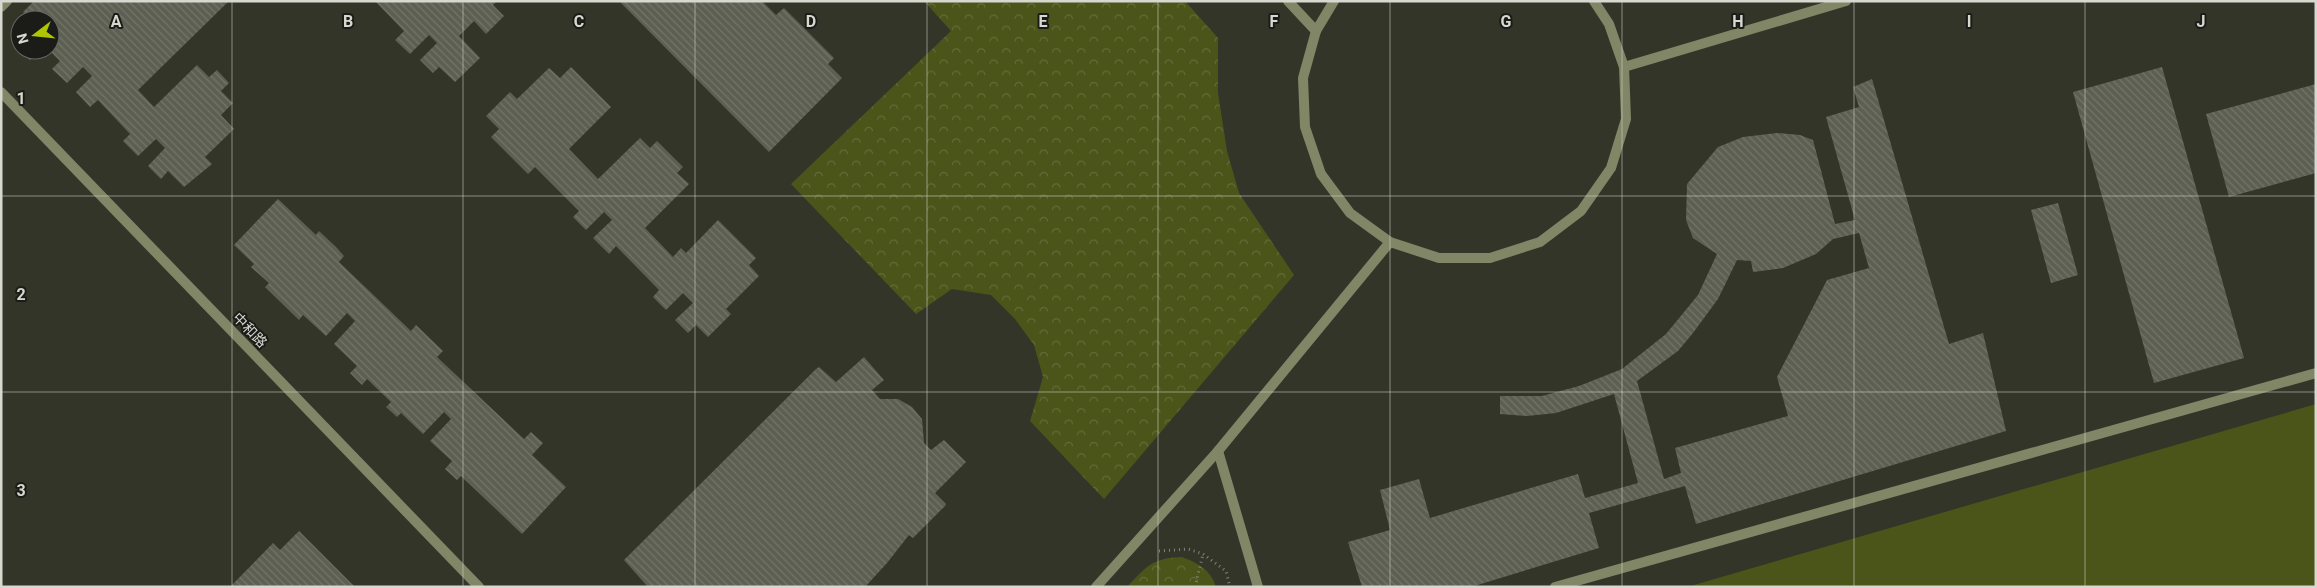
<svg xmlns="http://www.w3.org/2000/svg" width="2317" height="588" viewBox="0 0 2317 588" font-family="Roboto,'Noto Sans SC',sans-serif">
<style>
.forest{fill:url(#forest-crowns)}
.pitch{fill:#4b5419}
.building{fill:url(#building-back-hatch);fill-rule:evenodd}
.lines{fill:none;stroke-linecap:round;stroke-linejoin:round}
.path{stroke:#83857b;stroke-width:3;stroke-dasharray:1 4;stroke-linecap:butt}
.lane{stroke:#808666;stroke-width:10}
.street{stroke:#808666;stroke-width:10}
.grid{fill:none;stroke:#d7d9d1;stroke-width:1;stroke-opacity:0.55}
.labels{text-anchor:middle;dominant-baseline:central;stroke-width:4;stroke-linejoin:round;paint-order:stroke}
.street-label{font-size:14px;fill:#d7d9d1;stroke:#1b1c17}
.grid-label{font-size:16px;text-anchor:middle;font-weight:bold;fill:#d7d9d1;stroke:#1b1c17;stroke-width:4;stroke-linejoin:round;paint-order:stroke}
</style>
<defs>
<pattern id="forest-crowns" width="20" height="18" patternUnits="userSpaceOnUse" patternTransform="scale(1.25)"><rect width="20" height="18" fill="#4b5419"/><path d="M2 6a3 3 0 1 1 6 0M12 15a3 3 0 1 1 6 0" fill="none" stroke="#646c39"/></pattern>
<pattern id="building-back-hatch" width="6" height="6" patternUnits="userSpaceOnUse" patternTransform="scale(1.25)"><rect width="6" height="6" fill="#5c5f52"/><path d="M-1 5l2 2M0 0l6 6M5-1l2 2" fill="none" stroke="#73756a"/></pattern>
</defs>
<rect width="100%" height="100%" fill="#333529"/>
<g class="forest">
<polygon points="924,1 1185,1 1218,38 1218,93 1227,151 1239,193 1294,275 1104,499 1030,421 1043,377 1034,345 1015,319 991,295 952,289 916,314 791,184 951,31"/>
<path d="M1182 557C1198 563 1211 570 1216 587H1127C1147 566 1152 558 1182 557Z"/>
</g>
<polygon class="pitch" points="2316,404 2316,587 1687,587"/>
<g class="building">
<polygon points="34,1 229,1 138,90 154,107 197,65 209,77 217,70 229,83 221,91 233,103 221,115 234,129 205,157 212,164 184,187 168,171 161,179 148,166 165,148 156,139 138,156 123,141 130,134 98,100 90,107 76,92 92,76 83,67 67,83 52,69 60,61 50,51 50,20 30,20 23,12"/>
<polygon points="375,1 497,1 493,5 504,16 486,34 474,21 459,36 480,58 455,82 439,67 433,73 420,60 437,43 429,35 410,54 395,40 404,31"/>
<polygon points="619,1 762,1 776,15 784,8 834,58 828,64 842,78 769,152"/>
<polygon points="20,43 20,50 40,50 30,60 16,47"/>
<polygon points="571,67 611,107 569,149 598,179 640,138 650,148 657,141 683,167 677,173 689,184 645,228 673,257 681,248 686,253 718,220 756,258 749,265 759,276 726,309 731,314 708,337 696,325 688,333 675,320 693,303 683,293 666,310 653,297 659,290 616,246 609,254 593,238 612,220 604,212 586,230 573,217 579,211 535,167 528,174 491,137 499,129 486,116 510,92 517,99 549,68 560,78"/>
<polygon points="2162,67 2244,358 2154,383 2073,92"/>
<path d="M1872 79 1949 344 1983 333 2006 431 1696 524 1685 486 1589 513 1599 548 1471 587H1362L1348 542 1390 530 1380 490 1419 479 1430 518 1578 474 1585 498 1638 483 1614 394 1556 413 1527 416 1500 414V396H1542L1579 386 1622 369 1666 334 1698 295 1717 254 1693 238 1686 220 1687 184 1718 147 1743 137 1777 133 1800 135 1813 140 1835 224 1855 220 1826 117 1859 107 1853 87ZM1859 233 1869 268 1827 280 1777 377 1788 416 1675 448 1681 473 1664 479 1637 381 1678 351 1693 333 1718 299 1737 260 1751 261 1753 272 1783 268 1816 254 1833 239Z"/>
<polygon points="2316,84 2316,173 2229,197 2206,114"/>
<polygon points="278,199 316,235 319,231 336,247 344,256 339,262 411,331 416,325 443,351 437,357 524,439 531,432 543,443 532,455 566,487 522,534 461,476 457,480 445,469 452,461 430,441 451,419 444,412 423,434 401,413 397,417 386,407 391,402 367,379 362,385 350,373 357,366 334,344 355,321 347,313 326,336 303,315 299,320 265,287 269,283 251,267 254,264 234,245"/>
<polygon points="2058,203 2078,275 2051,283 2031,210"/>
<polygon points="864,357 884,380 872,390 880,399 898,399 912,407 922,419 924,443 931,450 944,440 966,462 935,493 946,504 945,506 913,538 909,535 887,563 865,587 648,587 624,560 816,369 819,367 836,382"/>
<polygon points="299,531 355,587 230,587 273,543 280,550"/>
</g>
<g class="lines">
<g class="path">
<polyline points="1159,551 1188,549 1203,554 1226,571 1230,587"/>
<polyline points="1195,587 1203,554"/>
</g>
<g class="lane">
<polyline points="1,7 7,1"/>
<polyline points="1624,67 1846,1"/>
<polyline points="1,92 479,587"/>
<polyline points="1555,587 2316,373"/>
</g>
<g class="street">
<polyline points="1288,1 1316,31"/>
<polyline points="1334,1 1316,31 1303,78 1305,127 1321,174 1350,213 1390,242 1439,258 1490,258 1540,242 1581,211 1611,168 1626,119 1624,67 1609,24 1594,1"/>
<polyline points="1218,451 1258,587"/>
<polyline points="1096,587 1218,451 1390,242"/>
</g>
</g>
<path class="grid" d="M232 1V587M463 1V587M695 1V587M927 1V587M1158 1V587M1390 1V587M1622 1V587M1854 1V587M2085 1V587M1 196H2316M1 392H2316"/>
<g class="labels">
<g class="street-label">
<text transform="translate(250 330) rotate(46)">中和路</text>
</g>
</g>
<g class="grid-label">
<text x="116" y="27">A</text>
<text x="348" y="27">B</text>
<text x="579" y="27">C</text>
<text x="811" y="27">D</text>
<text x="1043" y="27">E</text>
<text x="1274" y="27">F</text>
<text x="1506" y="27">G</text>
<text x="1738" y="27">H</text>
<text x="1969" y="27">I</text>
<text x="2201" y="27">J</text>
<text x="21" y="104">1</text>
<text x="21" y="300">2</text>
<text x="21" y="496">3</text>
</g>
<rect width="2317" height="588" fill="none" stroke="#d7d9d1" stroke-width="5"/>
<g transform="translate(35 35) rotate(254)"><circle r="24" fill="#1b1c17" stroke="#666861"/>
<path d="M0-4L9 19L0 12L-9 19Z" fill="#b0c502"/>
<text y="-8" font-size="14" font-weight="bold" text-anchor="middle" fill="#d7d9d1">N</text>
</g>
</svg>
